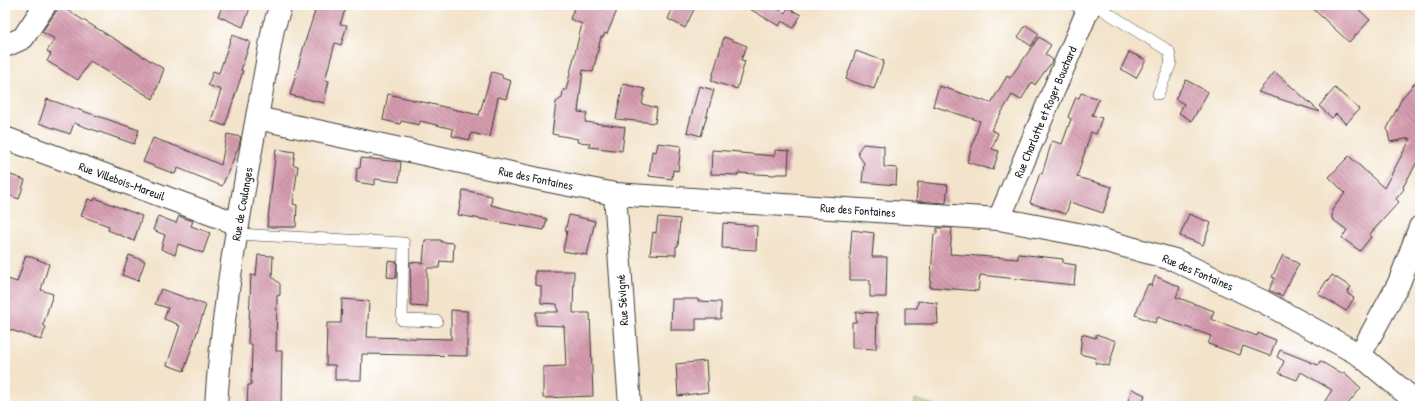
<svg xmlns="http://www.w3.org/2000/svg" width="1425" height="411" viewBox="0 0 1425 411" font-family="'Patrick Hand',sans-serif">
<style>
.park{fill:url(#park-tufts);stroke:#647448}
.building{fill:url(#building-back-hatch)}
.lines{fill:none;stroke-linecap:round;stroke-linejoin:round}
.service-casing{stroke:#3c3a36;stroke-width:12}
.minor-casing{stroke:#3c3a36;stroke-width:24}
.service{stroke:#fff;stroke-width:11}
.minor{stroke:#fff;stroke-width:22}
.labels{text-anchor:middle;dominant-baseline:central;stroke-width:3;stroke-linejoin:round;paint-order:stroke}
.street-label{font-size:12px;fill:#1c1c1c;stroke:#fff}
</style>
<defs>
<pattern id="park-tufts" width="24" height="20" patternUnits="userSpaceOnUse"><rect width="24" height="20" fill="#abcc74"/><path d="M3 7l-1-3M5 7V3M7 7l1-3M15 17l-1-3M17 17v-4M19 17l1-3" fill="none" stroke="#93af64"/></pattern>
<pattern id="building-back-hatch" width="6" height="6" patternUnits="userSpaceOnUse"><rect width="6" height="6" fill="#d59bae"/><path d="M-1 5l2 2M0 0l6 6M5-1l2 2" fill="none" stroke="#ac7e8d"/></pattern>
</defs>
<rect width="100%" height="100%" fill="#fff"/>
<filter id="ink" filterUnits="userSpaceOnUse"><feTurbulence type="fractalNoise" baseFrequency=".025" numOctaves="2"/><feDisplacementMap in="SourceGraphic" scale="8" xChannelSelector="R" yChannelSelector="G"/><feConvolveMatrix kernelMatrix="1 2 1 2 8 2 1 2 1" color-interpolation-filters="sRGB"/></filter>
<filter id="wash" filterUnits="userSpaceOnUse"><feTurbulence type="fractalNoise" baseFrequency=".012" numOctaves="4" result="noise"/><feDisplacementMap in="SourceGraphic" scale="16" xChannelSelector="R" yChannelSelector="G"/><feGaussianBlur stdDeviation="0.9" result="paint"/><feColorMatrix in="noise" values="0 0 0 0 0 0 0 0 0 0 0 0 0 0 0 0 0 1.4 0 .05"/><feComposite in="paint" operator="in"/></filter>
<g filter="url(#wash)">
<rect width="100%" height="100%" fill="#f3e3ca"/>
<polygon class="park" points="915,399 937,406 915,406"/>
<g id="blocks">
<g class="building">
<polygon points="223,5 251,5 243,27 218,16"/>
<polygon points="317,5 347,5 340,24 347,25 341,45 335,43 325,80 329,81 324,103 290,95 305,42"/>
<polygon points="575,5 609,5 618,8 607,34 605,33 603,37 601,37 593,72 583,70 578,112 587,113 585,122 625,127 622,151 589,147 590,143 577,142 578,139 552,134 556,102 562,98 563,90 566,90 582,24 570,19"/>
<polygon points="674,5 696,5 685,28 668,19"/>
<polygon points="743,5 771,5 785,13 788,8 801,15 793,28 782,21 779,26"/>
<polygon points="1309,5 1354,5 1370,20 1349,42"/>
<polygon points="60,6 164,69 153,99 90,61 78,80 47,61 51,54 47,51 55,39 42,32"/>
<polygon points="1026,25 1039,34 1031,46 1018,37"/>
<polygon points="232,35 250,42 241,70 243,71 225,126 211,121 221,90 208,85 213,71 219,73"/>
<polygon points="724,37 747,46 741,60 745,61 737,89 711,81"/>
<polygon points="1039,37 1051,45 1045,54 1053,60 1035,85 1032,82 1021,100 1012,95 991,130 998,133 992,149 999,151 993,170 967,162 980,121 933,106 939,86 991,103 1007,76 1010,78"/>
<polygon points="856,51 884,61 874,89 846,79"/>
<polygon points="1129,52 1146,60 1136,78 1121,69"/>
<polygon points="492,72 502,75 502,78 511,81 506,99 498,97 490,137 471,133 470,140 452,136 453,129 420,121 419,125 401,121 400,124 383,120 388,94 479,115"/>
<polygon points="1275,72 1320,112 1258,92"/>
<polygon points="1420,77 1420,157 1403,187 1404,189 1396,199 1399,202 1369,235 1371,237 1360,251 1342,238 1347,230 1332,219 1332,210 1345,193 1329,177 1349,156 1384,188 1411,138 1390,142 1387,129 1402,98"/>
<polygon points="1186,80 1208,92 1192,121 1179,113 1184,104 1175,99"/>
<polygon points="623,84 645,89 642,104 657,108 655,123 616,119"/>
<polygon points="699,86 714,90 701,136 687,132"/>
<polygon points="1335,88 1359,109 1346,124 1336,114 1332,118 1319,106"/>
<polygon points="1081,93 1099,99 1092,115 1102,118 1096,134 1091,132 1077,177 1112,187 1103,213 1070,202 1066,214 1030,203 1040,173 1042,174 1052,141 1062,144 1071,119 1068,117 1076,97 1079,98"/>
<polygon points="47,99 139,130 134,144 74,123 70,134 39,123"/>
<polygon points="227,134 241,137 239,146 222,186 178,168 175,174 143,162 153,138 184,149 221,165"/>
<polygon points="658,143 681,146 678,171 673,170 672,179 649,176 652,151 656,152"/>
<polygon points="863,144 884,146 884,167 897,168 896,185 862,182 864,163 859,156 858,151"/>
<polygon points="276,149 295,152 293,165 298,166 293,204 297,205 296,227 267,227"/>
<polygon points="712,150 740,152 740,153 775,156 775,150 789,151 788,174 776,174 775,175 738,173 738,175 711,174"/>
<polygon points="361,158 401,162 399,182 375,179 375,185 356,182 357,168 360,168"/>
<polygon points="5,173 25,180 19,199 5,194"/>
<polygon points="918,182 948,185 946,203 916,201"/>
<polygon points="463,190 492,196 491,205 547,219 544,230 458,215"/>
<polygon points="95,198 142,216 134,241 108,230 109,226 81,216 88,199 94,201"/>
<polygon points="1189,214 1211,223 1203,245 1180,236"/>
<polygon points="569,215 595,221 587,255 563,251 567,231 565,231"/>
<polygon points="158,216 176,223 179,216 193,221 191,226 210,233 203,253 178,244 175,255 161,249 165,235 153,230"/>
<polygon points="658,217 680,219 678,246 676,246 676,255 650,254 653,232 656,233"/>
<polygon points="723,223 757,226 756,250 722,248"/>
<polygon points="937,228 952,228 950,254 1018,259 1018,254 1063,259 1063,263 1076,265 1074,285 980,275 978,291 930,287 934,234 937,234"/>
<polygon points="852,230 874,233 872,257 887,257 886,297 870,297 870,280 850,280 850,256"/>
<polygon points="425,240 441,240 441,242 454,243 453,262 440,261 439,268 427,268 427,307 411,306 410,262 423,263"/>
<polygon points="26,255 49,264 41,290 53,294 43,325 46,327 41,340 5,328 5,278 17,282"/>
<polygon points="129,255 145,261 138,281 122,275"/>
<polygon points="258,255 273,256 272,277 280,284 280,295 277,296 276,351 282,351 281,406 247,406 248,385 251,385 252,344 248,344 251,275 256,276"/>
<polygon points="1283,255 1299,264 1282,296 1269,290 1275,278 1272,277"/>
<polygon points="388,261 397,262 396,278 387,277"/>
<polygon points="535,271 574,271 573,313 590,313 593,396 543,398 543,367 566,366 564,326 536,325 536,312 558,312 557,304 541,303 541,286 535,285"/>
<polygon points="1332,275 1351,287 1347,293 1354,298 1346,311 1318,294 1327,280 1328,281"/>
<polygon points="1155,276 1180,287 1176,297 1214,311 1211,319 1257,336 1258,333 1276,340 1270,356 1243,346 1240,355 1208,344 1211,336 1158,317 1155,323 1135,315 1148,284 1152,286"/>
<polygon points="161,289 206,305 184,371 167,365 180,326 177,325 177,324 164,319 168,308 155,304"/>
<polygon points="342,299 369,301 367,337 451,339 451,310 467,311 467,356 362,354 361,380 335,380 335,365 326,365 327,323 341,323"/>
<polygon points="672,299 698,299 698,301 721,302 721,319 696,319 696,330 671,330"/>
<polygon points="918,301 937,303 938,324 905,324 905,308 917,308"/>
<polygon points="856,312 877,313 876,349 852,348 852,322 856,322"/>
<polygon points="1082,334 1096,338 1096,334 1116,341 1109,366 1095,363 1096,358 1080,354"/>
<polygon points="1280,350 1318,365 1320,361 1342,374 1344,372 1361,388 1346,406 1322,406 1332,390 1301,372 1297,380 1279,373 1284,361 1277,357"/>
<polygon points="706,361 708,392 678,396 676,364"/>
<polygon points="1132,389 1145,395 1141,406 1126,406"/>
</g>
</g>
</g>
<g filter="url(#ink)">
<use href="#blocks" fill-opacity="0" stroke="#3c3a36" stroke-width="1"/>
<g class="lines">
<g class="service-casing">
<g id="service">
<polyline points="1075,5 1087,13"/>
<polyline points="1095,5 1169,51 1171,63 1158,94"/>
<polyline points="237,234 404,243 402,320 437,321"/>
</g>
</g>
<g class="minor-casing">
<g id="minor">
<polyline points="5,46 23,38 45,5"/>
<polyline points="257,118 539,179 615,194 999,219 1088,236 1175,260 1262,301 1360,355 1420,405"/>
<polyline points="5,138 238,224"/>
<polyline points="615,194 630,406"/>
<polyline points="999,219 1090,5"/>
<polyline points="1360,355 1399,283 1420,227"/>
<path d="M216 406C224 279 251 154 273 29L281 5"/>
</g>
</g>
<use href="#service" class="service"/>
<use href="#minor" class="minor"/>
</g>
</g>
<g class="labels">
<g class="street-label">
<text transform="translate(1045 112) rotate(-67)">Rue Charlotte et Roger Bouchard</text>
<text transform="translate(536 178) rotate(12)">Rue des Fontaines</text>
<text transform="translate(122 181) rotate(20)">Rue Villebois-Mareuil</text>
<text transform="translate(242 204) rotate(-80)">Rue de Coulanges</text>
<text transform="translate(858 210) rotate(4)">Rue des Fontaines</text>
<text transform="translate(1198 272) rotate(23)">Rue des Fontaines</text>
<text transform="translate(622 300) rotate(-94)">Rue Sévigné</text>
</g>
</g>
<rect width="1425" height="411" fill="none" stroke="#fff" stroke-width="20"/>
</svg>
